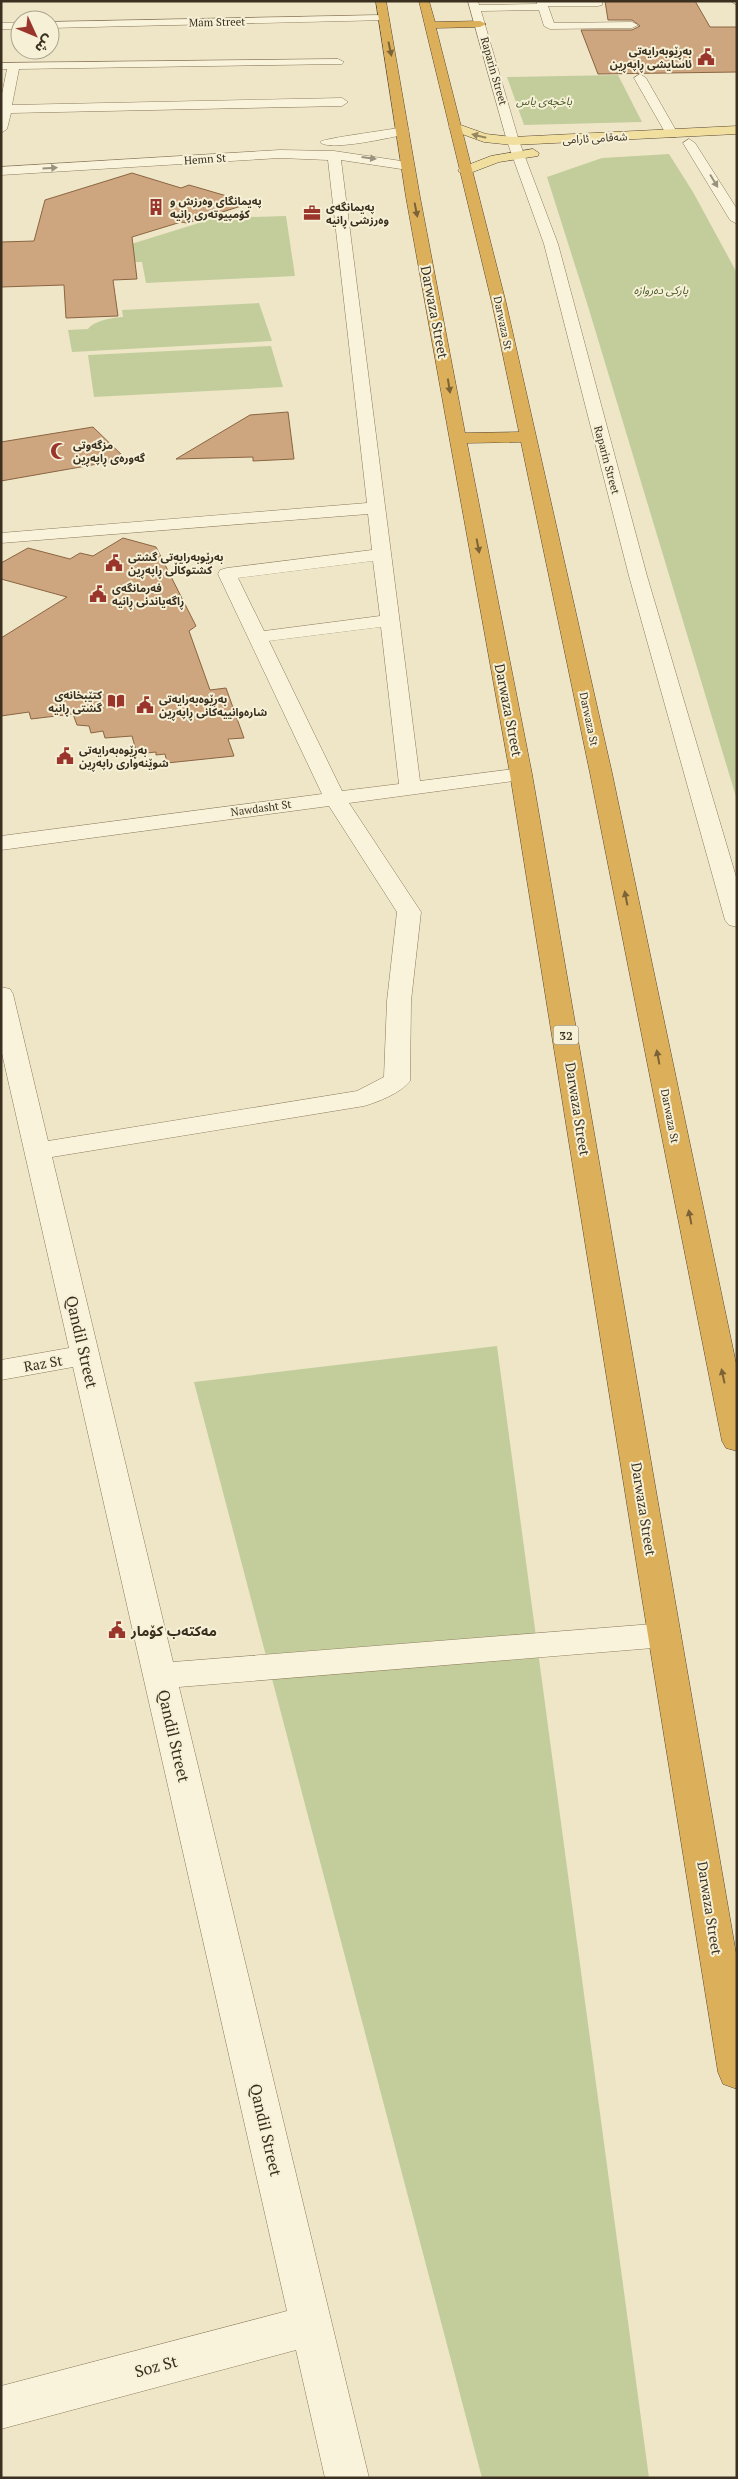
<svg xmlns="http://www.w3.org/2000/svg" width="738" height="2479" viewBox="0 0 738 2479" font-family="'PT Serif','Noto Sans Arabic',serif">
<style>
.green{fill:#c3cd9b}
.building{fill:#cda57e;stroke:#8a6542}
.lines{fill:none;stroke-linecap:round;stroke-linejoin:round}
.minor-casing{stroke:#8b795c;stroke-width:1}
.major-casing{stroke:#594730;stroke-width:1}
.highway-casing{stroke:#594730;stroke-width:1}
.minor{fill:#f9f3db;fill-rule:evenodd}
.major{fill:#f1dfa0;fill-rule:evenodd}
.highway{fill:#dcaf5a;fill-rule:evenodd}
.oneway{fill:#7b6337}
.oneway2{fill:#968860}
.oneway3{fill:#9a927e}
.labels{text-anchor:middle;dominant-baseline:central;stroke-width:4;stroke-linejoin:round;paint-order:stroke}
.far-street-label{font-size:11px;fill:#3b3020;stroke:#f6f0d7}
.far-poi-label{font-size:11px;font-weight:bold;fill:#3b3020;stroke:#f6f0d7;text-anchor:start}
.far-park-label{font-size:11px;font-style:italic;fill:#475827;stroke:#f6f0d7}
.shield{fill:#f6f0d7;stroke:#736a57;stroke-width:1}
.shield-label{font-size:12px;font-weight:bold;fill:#3b3020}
.street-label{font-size:14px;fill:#3b3020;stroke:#f6f0d7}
.poi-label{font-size:14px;font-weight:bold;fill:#3b3020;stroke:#f6f0d7;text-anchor:start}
.near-street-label{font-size:16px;fill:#3b3020;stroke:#f6f0d7}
</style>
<rect width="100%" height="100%" fill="#efe6c8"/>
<g class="green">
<polygon points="618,75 642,122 524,125 507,77"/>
<polygon points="669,154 693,192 737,273 737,800 587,303 547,177 602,158"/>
<polygon points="286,216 295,276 146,283 142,262 129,262 128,245 215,218"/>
<path d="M259 303 272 341 72 352 68 330 88 329C93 321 114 317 123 317L122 310Z"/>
<polygon points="271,346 283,387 94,397 88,355"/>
<polygon points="497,1346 649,2478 482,2478 194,1382"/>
</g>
<g class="building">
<polygon points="605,1 695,1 710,27 737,27 737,72 598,74 581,30 632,30 640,26 632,20 608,20"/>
<polygon points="132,173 181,188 189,185 251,203 187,223 181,222 132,237 137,279 113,280 118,316 66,318 64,285 1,287 1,242 34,241 45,200"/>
<polygon points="288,412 294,459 253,461 253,457 176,459 250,415"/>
<polygon points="93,427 126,459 1,481 1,442"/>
<polygon points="123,538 156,547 196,626 189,631 210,690 226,688 244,738 228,739 234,756 167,763 165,754 156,755 156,752 137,754 132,736 105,738 103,731 91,733 89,726 77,725 73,714 31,719 29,712 1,716 1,638 67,597 1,579 1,563 28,548 70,559 80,553 93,556"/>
</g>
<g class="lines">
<g class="minor-casing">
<g id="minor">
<polygon points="468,1 478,1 479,5 537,4 536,1 602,1 602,5 598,6 548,6 554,23 632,22 638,25 632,28 550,29 544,26 539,10 481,11 519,141 558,244 647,576 737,880 737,927 729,925 725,920 629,576 544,244 507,141"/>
<polygon points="731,1 737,1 737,5"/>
<polygon points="383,15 388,18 387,20 50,28 50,22"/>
<rect x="1" y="23" width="19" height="6"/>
<polygon points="338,59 344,62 342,64 19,69 12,105 342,98 348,102 342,106 11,113 7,129 1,133 1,99 7,69 1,69 1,63"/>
<polygon points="640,74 646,78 678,134 676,137 668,137 666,134 634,78"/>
<path d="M403 127 409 131 407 134C393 137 328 152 320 142 324 138 391 130 403 127Z"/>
<polygon points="689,139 695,143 737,209 737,224 730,220 683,143"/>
<path d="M280 150 334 151 408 162 414 166 408 170 341 160 420 781 521 768 528 770 532 774 528 778 521 780 349 803 421 912 411 1001 410 1081C401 1093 378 1102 364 1106L52 1157 173 1662 665 1623 677 1626 681 1635 677 1644 665 1647 179 1687 369 2478H325L296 2350 1 2429V2386L287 2311 73 1367 1 1380V1360L69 1348 1 1049V987L10 989 13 994 48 1141 357 1091 384 1077 387 1001 397 912 329 806 1 850V836L322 794 218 574 220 570 227 568 372 550 368 514 1 543V533L367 503 328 160 280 158 1 175V167ZM373 561 380 616 264 631 238 578ZM381 627 399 784 342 791 269 641Z"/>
</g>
</g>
<g class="major-casing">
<g id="major">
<polygon points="455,123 486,134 513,137 737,126 737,134 513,145 484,142 451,130 449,127 451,124"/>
<polygon points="533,149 539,153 538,156 499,162 465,175 458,171 460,168 491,156"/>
</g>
</g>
<g class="highway-casing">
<polygon id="highway" points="376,1 386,1 420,197 465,433 519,432 492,303 419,1 429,1 435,22 480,21 486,24 480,27 436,28 506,303 612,773 737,1368 737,1451 726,1448 722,1441 590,773 521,442 467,443 532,774 737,1959 737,2089 723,2084 718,2072 510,774 406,197"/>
</g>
<use href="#minor" class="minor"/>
<use href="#major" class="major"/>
<use href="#highway" class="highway"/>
</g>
<defs><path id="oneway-solid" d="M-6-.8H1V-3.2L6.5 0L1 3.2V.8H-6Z" transform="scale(1.25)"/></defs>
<g class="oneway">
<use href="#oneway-solid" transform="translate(390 49) rotate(78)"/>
<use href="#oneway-solid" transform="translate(416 210) rotate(79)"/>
<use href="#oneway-solid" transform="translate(449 386) rotate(81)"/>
<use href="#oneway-solid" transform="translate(478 546) rotate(79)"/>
<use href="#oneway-solid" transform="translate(626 898) rotate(-101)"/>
<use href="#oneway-solid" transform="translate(658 1057) rotate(-101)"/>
<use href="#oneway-solid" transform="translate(690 1217) rotate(-101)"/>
<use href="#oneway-solid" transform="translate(723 1376) rotate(-102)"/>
</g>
<use class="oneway2" href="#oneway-solid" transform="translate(479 136) rotate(-166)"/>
<g class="oneway3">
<use href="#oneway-solid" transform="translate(369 158) rotate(7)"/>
<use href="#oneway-solid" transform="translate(50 168) rotate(-4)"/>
<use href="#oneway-solid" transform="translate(714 181) rotate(59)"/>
</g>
<defs>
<g id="civic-bare" transform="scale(1.35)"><path d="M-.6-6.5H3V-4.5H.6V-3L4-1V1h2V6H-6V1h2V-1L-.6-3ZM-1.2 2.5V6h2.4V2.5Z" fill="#9a352c" stroke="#f6f0d7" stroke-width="2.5" paint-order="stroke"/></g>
<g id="building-bare" transform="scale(1.35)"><path d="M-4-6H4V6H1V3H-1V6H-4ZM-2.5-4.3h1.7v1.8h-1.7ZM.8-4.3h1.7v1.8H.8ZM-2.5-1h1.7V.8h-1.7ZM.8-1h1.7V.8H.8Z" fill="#9a352c" stroke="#f6f0d7" stroke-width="2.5" paint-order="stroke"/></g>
<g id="office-bare" transform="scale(1.35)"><path d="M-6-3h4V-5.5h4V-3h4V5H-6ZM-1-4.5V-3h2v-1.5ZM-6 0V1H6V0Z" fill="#9a352c" stroke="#f6f0d7" stroke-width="2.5" paint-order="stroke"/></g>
<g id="mosque-bare" transform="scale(1.35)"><path d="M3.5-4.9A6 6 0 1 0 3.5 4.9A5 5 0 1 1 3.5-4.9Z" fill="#9a352c" stroke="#f6f0d7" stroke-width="2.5" paint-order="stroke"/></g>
<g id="library-bare" transform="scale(1.35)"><path d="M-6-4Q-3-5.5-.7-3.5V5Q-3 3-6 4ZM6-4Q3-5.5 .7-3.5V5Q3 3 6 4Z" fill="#9a352c" stroke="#f6f0d7" stroke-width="2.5" paint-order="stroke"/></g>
</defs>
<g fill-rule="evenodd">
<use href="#civic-bare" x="706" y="57"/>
<use href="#building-bare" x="156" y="207"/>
<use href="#office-bare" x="312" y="213"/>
<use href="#mosque-bare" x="59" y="451"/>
<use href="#civic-bare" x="114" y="563"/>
<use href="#civic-bare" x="98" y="594"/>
<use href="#library-bare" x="116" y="701"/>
<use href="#civic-bare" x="145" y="705"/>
<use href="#civic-bare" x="65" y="756"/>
<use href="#civic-bare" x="117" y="1630"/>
</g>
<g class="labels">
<g class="far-street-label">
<text transform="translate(217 22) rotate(-1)">Mam Street</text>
<text transform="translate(494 71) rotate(74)">Raparin Street</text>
<text transform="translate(595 138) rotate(-3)">شەقامی ئارامی</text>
<text transform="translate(205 159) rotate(-4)">Hemn St</text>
<text transform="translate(503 323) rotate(78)">Darwaza St</text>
<text transform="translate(607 460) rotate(75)">Raparin Street</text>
<text transform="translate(589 719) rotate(78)">Darwaza St</text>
<text transform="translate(261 808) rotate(-8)">Nawdasht St</text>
<text transform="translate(670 1116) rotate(79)">Darwaza St</text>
</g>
<g class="far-poi-label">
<text x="692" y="51" text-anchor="end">بەڕێوبەرایەتی<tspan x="692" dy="13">ئاسایشی ڕاپەڕین</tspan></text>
<text x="170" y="201">پەیمانگای وەرزش و<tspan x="170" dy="13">کۆمپیوتەری ڕانیە</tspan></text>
<text x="326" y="207">پەیمانگەی<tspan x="326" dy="13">وەرزشی ڕانیە</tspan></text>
<text x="73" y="445">مزگەوتی<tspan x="73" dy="13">گەورەی ڕاپەڕین</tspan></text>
<text x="128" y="557">بەڕێوبەرایەتی گشتی<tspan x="128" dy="13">کشتوکاڵی ڕاپەڕین</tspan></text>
<text x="112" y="588">فەرمانگەی<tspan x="112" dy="13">ڕاگەیاندنی ڕانیە</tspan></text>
<text x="102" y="695" text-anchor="end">کتێبخانەی<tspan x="102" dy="13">گشتی ڕانیە</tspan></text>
<text x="159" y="699">بەڕێوەبەرایەتی<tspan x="159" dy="13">شارەوانییەکانی ڕاپەڕین</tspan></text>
<text x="79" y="750">بەڕێوەبەرایەتی<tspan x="79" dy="13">شوێنەواری راپەڕین</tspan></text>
</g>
<g class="far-park-label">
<text x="544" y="101">باخچەی یاس</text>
<text x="661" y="290">پارکی دەروازە</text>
</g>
<rect class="shield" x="553.5" y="1025.5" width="25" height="19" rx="4"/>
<g class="shield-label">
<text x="566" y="1035">32</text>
</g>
<g class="street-label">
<text transform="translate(435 312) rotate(79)">Darwaza Street</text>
<text transform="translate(509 710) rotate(79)">Darwaza Street</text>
<text transform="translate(578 1109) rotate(81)">Darwaza Street</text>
<text transform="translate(43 1363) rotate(-10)">Raz St</text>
<text transform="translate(644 1509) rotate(81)">Darwaza Street</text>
<text transform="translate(710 1908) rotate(81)">Darwaza Street</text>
</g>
<g class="poi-label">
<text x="131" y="1630">مەکتەب کۆمار</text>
</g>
<g class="near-street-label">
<text transform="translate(82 1342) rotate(77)">Qandil Street</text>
<text transform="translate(174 1736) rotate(77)">Qandil Street</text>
<text transform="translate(266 2130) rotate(77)">Qandil Street</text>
<text transform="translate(156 2366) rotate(-15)">Soz St</text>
</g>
</g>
<rect width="738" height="2479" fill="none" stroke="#3b3020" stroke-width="5"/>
<g transform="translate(35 35) rotate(134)"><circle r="24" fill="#f6f0d7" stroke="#aba38e"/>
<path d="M0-4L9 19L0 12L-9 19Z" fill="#9a352c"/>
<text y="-8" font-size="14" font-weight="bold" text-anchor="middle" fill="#3b3020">ش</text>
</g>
</svg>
